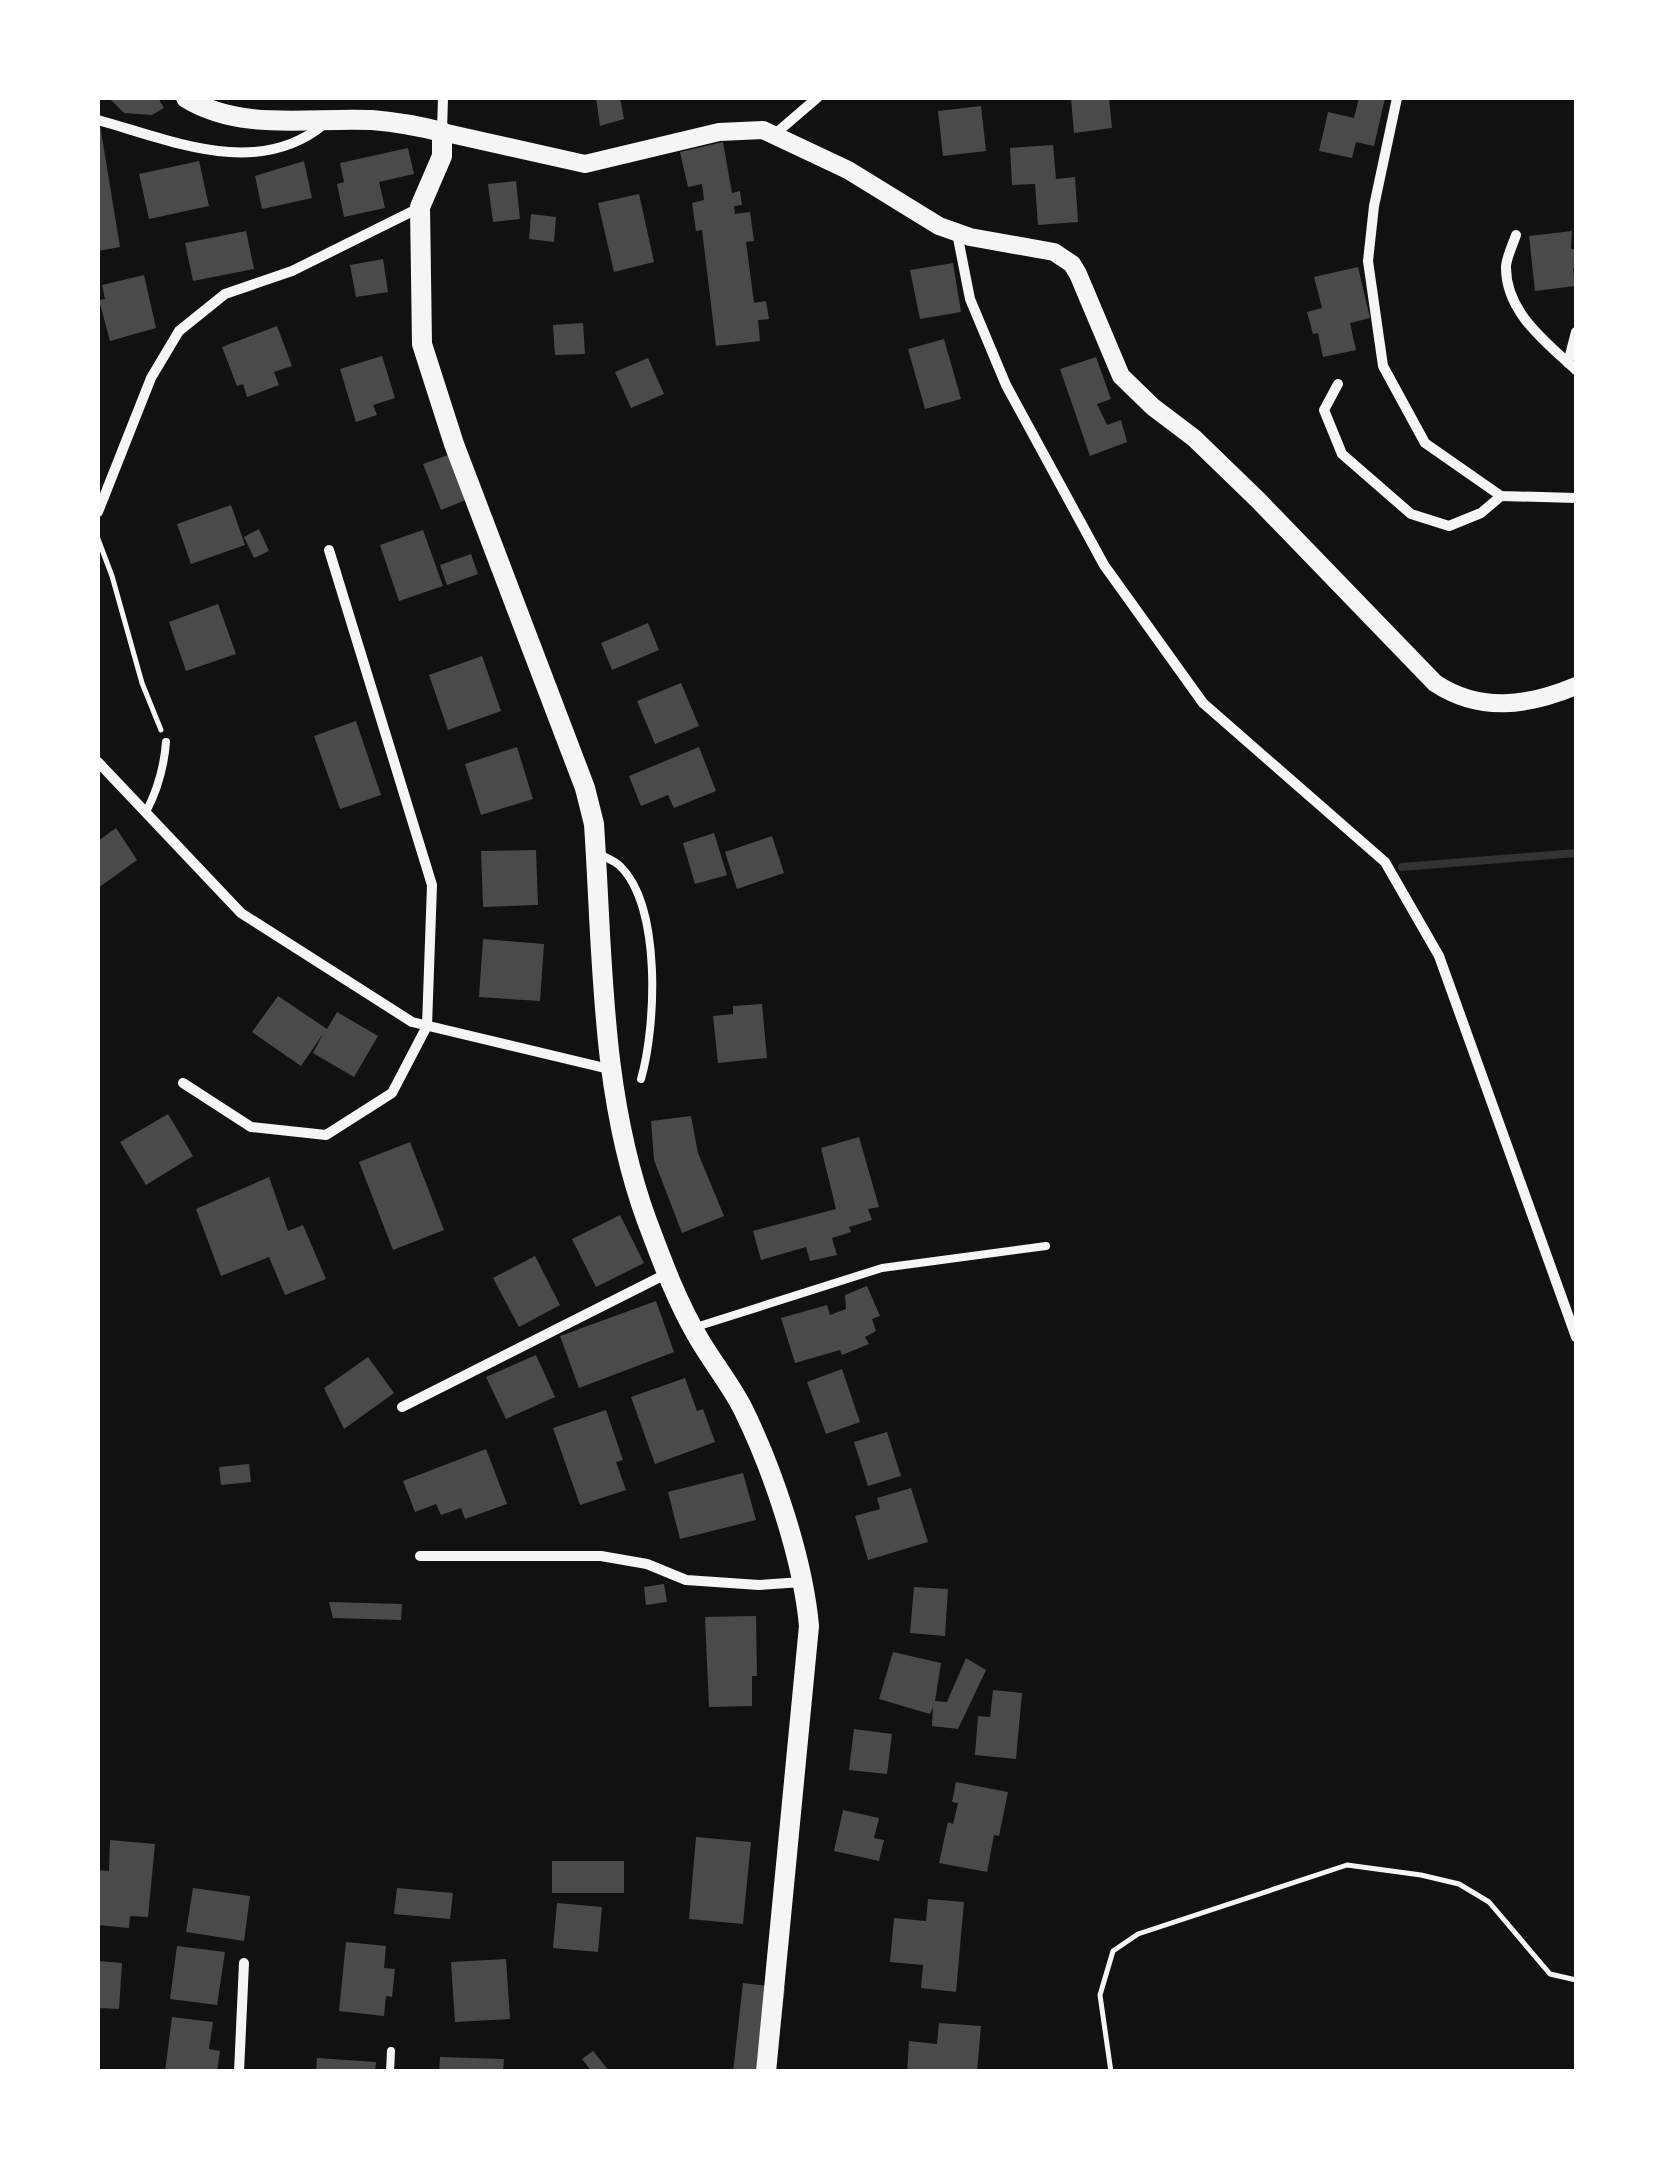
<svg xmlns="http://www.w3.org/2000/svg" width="1674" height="2169" viewBox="0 0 1674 2169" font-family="'DejaVu Sans',sans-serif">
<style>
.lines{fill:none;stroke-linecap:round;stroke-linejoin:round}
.stream{stroke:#333;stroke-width:8}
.building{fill:#4a4a4a}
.path{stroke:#f5f5f5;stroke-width:5}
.service{stroke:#f5f5f5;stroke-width:8}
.minor{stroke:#f5f5f5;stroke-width:10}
.tertiary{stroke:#f5f5f5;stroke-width:18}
.secondary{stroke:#f5f5f5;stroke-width:20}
</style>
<rect width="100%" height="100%" fill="#111"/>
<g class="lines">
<polyline class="stream" points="1402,867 1576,853"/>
</g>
<g class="building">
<polygon points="109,98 158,98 164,108 152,115 124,113"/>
<polygon points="596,98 620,98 624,119 600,126"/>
<polygon points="1071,98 1109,98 1112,128 1074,133"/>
<polygon points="1359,98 1385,98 1374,146 1356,142 1352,158 1319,151 1328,112 1354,118"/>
<polygon points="981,106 986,151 943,156 938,111"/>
<polygon points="100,125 120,247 98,251 98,126"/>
<polygon points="723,142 732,193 740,191 742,205 734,206 735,214 750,212 754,241 746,242 754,303 766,301 769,319 758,320 760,341 716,346 702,230 696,231 692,203 704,200 702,184 688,187 680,152"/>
<polygon points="1053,145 1056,179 1075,177 1078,222 1038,225 1035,184 1012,185 1010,148"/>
<polygon points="408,148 414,174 379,182 385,208 344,217 337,184 344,182 340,163"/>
<polygon points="199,161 209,206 149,219 139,174"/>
<polygon points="304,161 312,198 262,209 255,176"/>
<polygon points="516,181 520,219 493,222 488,184"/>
<polygon points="639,194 654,262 614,272 598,203"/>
<polygon points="531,214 556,217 554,242 529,239"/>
<polygon points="246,231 254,269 193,281 185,243"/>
<polygon points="1572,231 1571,249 1576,249 1576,268 1573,268 1575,286 1535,291 1529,236"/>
<polygon points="383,259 388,292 356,297 350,265"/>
<polygon points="953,263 961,312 920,319 910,270"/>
<polygon points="1358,267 1370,318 1350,323 1356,350 1323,357 1318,333 1313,334 1307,312 1322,308 1314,277"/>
<polygon points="144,275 156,328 110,341 99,300 105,299 102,285"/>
<polygon points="583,323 585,354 555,355 553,325"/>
<polygon points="277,326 292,366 274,372 279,385 247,397 243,384 237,386 222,347"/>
<polygon points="944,339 961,399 925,409 908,349"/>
<polygon points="382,356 395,398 373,405 377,415 356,422 340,369"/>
<polygon points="1096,357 1111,399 1097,404 1107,425 1121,420 1127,442 1090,456 1060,369"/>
<polygon points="648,358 664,394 631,408 615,372"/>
<polygon points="448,455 466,500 441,510 423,464"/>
<polygon points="231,505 245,545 191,564 177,524"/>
<polygon points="259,529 269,551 254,558 244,537"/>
<polygon points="423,530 443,586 399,601 380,545"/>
<polygon points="471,554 478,574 447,585 440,565"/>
<polygon points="218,604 236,654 186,671 169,622"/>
<polygon points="648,623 659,650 612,670 601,643"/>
<polygon points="482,656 501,711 448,730 429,675"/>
<polygon points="681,683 699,726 655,744 637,701"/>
<polygon points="356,721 381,795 340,809 314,736"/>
<polygon points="517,747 533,799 481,815 465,764"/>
<polygon points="699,747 716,791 674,808 668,795 641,806 629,776"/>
<polygon points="116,828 137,860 98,888 98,841"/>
<polygon points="714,833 727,875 695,884 683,843"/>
<polygon points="772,836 784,873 737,889 725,852"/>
<polygon points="536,850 538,905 483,907 481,851"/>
<polygon points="483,939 544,944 540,1001 479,997"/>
<polygon points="278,996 327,1029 337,1012 378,1036 354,1077 313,1053 323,1034 301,1066 252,1032"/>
<polygon points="762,1004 767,1058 718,1063 713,1016 733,1014 733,1006"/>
<polygon points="168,1114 193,1156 146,1185 120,1142"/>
<polygon points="691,1116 698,1153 724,1216 682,1233 654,1160 651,1121"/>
<polygon points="859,1137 879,1207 868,1209 872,1220 849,1227 851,1232 832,1238 837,1255 810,1261 806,1247 761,1260 753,1231 836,1209 821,1148"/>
<polygon points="410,1142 444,1230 393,1250 359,1162"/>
<polygon points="269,1177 288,1231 303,1225 326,1279 285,1295 269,1257 221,1276 196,1209"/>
<polygon points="620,1215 644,1263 596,1287 572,1239"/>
<polygon points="535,1256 560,1305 519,1327 493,1278"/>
<polygon points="867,1286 880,1316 872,1319 876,1331 865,1337 869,1344 842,1355 840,1350 795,1363 781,1318 827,1305 830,1315 846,1309 845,1295"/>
<polygon points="656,1301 674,1352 579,1388 560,1336"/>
<polygon points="536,1355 555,1397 506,1419 486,1377"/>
<polygon points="368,1357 394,1393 344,1429 324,1388"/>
<polygon points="842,1369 860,1422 826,1434 807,1382"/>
<polygon points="685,1378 697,1411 703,1409 715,1442 655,1464 631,1397"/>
<polygon points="606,1410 623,1460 616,1462 626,1490 580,1505 553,1428"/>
<polygon points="887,1432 901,1476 868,1486 854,1442"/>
<polygon points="486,1449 507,1504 465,1519 461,1508 441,1515 436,1504 415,1512 403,1481"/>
<polygon points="249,1464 251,1482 221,1485 219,1467"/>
<polygon points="743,1473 756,1520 680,1539 668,1492"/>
<polygon points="911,1488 928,1542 868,1560 855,1516 880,1509 877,1498"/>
<polygon points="664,1584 667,1602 646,1605 644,1587"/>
<polygon points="914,1587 948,1589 945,1636 910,1633"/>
<polygon points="329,1602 402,1604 401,1620 333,1618"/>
<polygon points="756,1616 757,1676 752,1676 752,1706 709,1707 705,1617"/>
<polygon points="893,1652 941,1663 935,1701 947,1702 966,1658 986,1670 958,1729 932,1726 933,1707 930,1714 879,1699"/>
<polygon points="993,1690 1022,1693 1016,1759 975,1755 978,1716 990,1717"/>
<polygon points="854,1729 892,1734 887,1774 849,1770"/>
<polygon points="956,1782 1008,1792 999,1836 994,1835 987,1872 939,1863 948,1822 953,1824 958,1803 952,1802"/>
<polygon points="843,1810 879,1818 874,1838 884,1840 879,1861 834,1851"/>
<polygon points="696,1837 751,1842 743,1924 689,1919"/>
<polygon points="110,1840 155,1844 148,1917 130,1916 129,1928 98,1925 98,1870 109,1871"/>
<rect x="552" y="1861" width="72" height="32"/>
<polygon points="193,1888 250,1896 244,1941 186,1932"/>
<polygon points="397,1888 453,1893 450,1919 394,1914"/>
<polygon points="928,1899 964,1902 956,1992 921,1988 923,1965 890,1962 894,1918 926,1921"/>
<polygon points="557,1903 602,1907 598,1952 553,1948"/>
<polygon points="346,1942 386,1946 384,1968 395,1969 392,1997 386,1996 384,2016 339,2011"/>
<polygon points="177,1946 225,1952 217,2005 170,1999"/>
<polygon points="506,1959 510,2019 455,2022 451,1962"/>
<polygon points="98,1961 122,1963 119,2009 98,2008"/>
<polygon points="743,1983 785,1988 775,2072 733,2072"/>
<polygon points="172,2017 213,2022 209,2049 220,2051 217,2072 165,2072"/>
<polygon points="939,2023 981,2026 977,2072 907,2072 909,2041 937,2044"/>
<polygon points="593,2051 610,2072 592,2072 582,2059"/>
<polygon points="440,2057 504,2059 503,2072 439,2072"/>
<polygon points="317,2058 376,2062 375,2072 316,2072"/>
</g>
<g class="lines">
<g class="path">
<polyline points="98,539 112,576 142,683 161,730"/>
<polyline points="1111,2072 1100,1995 1113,1951 1138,1934 1347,1865 1421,1875 1459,1884 1489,1902 1550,1974 1576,1980"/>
</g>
<g class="service">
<path d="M146 812C158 789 164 768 166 742"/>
<path d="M600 854C606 858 615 861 620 866 662 907 656 1027 641 1079"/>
<polyline points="696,1327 882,1268 1046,1246"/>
<polyline points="390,2072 391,2051"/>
</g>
<g class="minor">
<polyline points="1397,98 1374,206 1368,261 1383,366 1425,443 1501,496 1576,498"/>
<path d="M98 120C170 140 257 179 323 125"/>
<polyline points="442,131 443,98"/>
<polyline points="775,134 817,98"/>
<polyline points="957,233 970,299 1006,385 1104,565 1203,703 1385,862 1439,956 1576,1337"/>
<path d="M1516 235C1513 244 1507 256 1506 266 1505 312 1546 342 1576 370"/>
<polyline points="1568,363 1576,332"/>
<polyline points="1338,384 1324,410 1342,454 1411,514 1449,526 1481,513 1501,496"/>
<polyline points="98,512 151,378 179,331 225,294 292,271 419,208"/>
<polyline points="98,762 241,913 412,1022 609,1069"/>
<polyline points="183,1083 251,1127 326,1135 392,1093 427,1026 432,885 329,550"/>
<polyline points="402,1407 666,1274"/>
<polyline points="420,1556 601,1556 647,1564 686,1580 759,1585 802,1582"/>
<polyline points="239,2072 244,1963"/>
</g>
<path class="tertiary" d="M442 132 585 164 719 132 763 130 848 170 939 226 970 237 1054 252 1072 264 1078 274 1121 376 1153 407 1194 438 1258 500 1435 683C1480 713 1528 706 1576 686"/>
<path class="secondary" d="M186 98C242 132 309 117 372 120 396 122 419 126 442 132V156L420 207 422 344 454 444 585 788 594 824C603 958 600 1093 647 1221 662 1261 677 1302 699 1339 713 1363 731 1385 743 1409 773 1470 803 1559 809 1626L766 2072"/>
</g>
<rect width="1674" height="2169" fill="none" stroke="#ffffff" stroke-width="200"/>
</svg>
